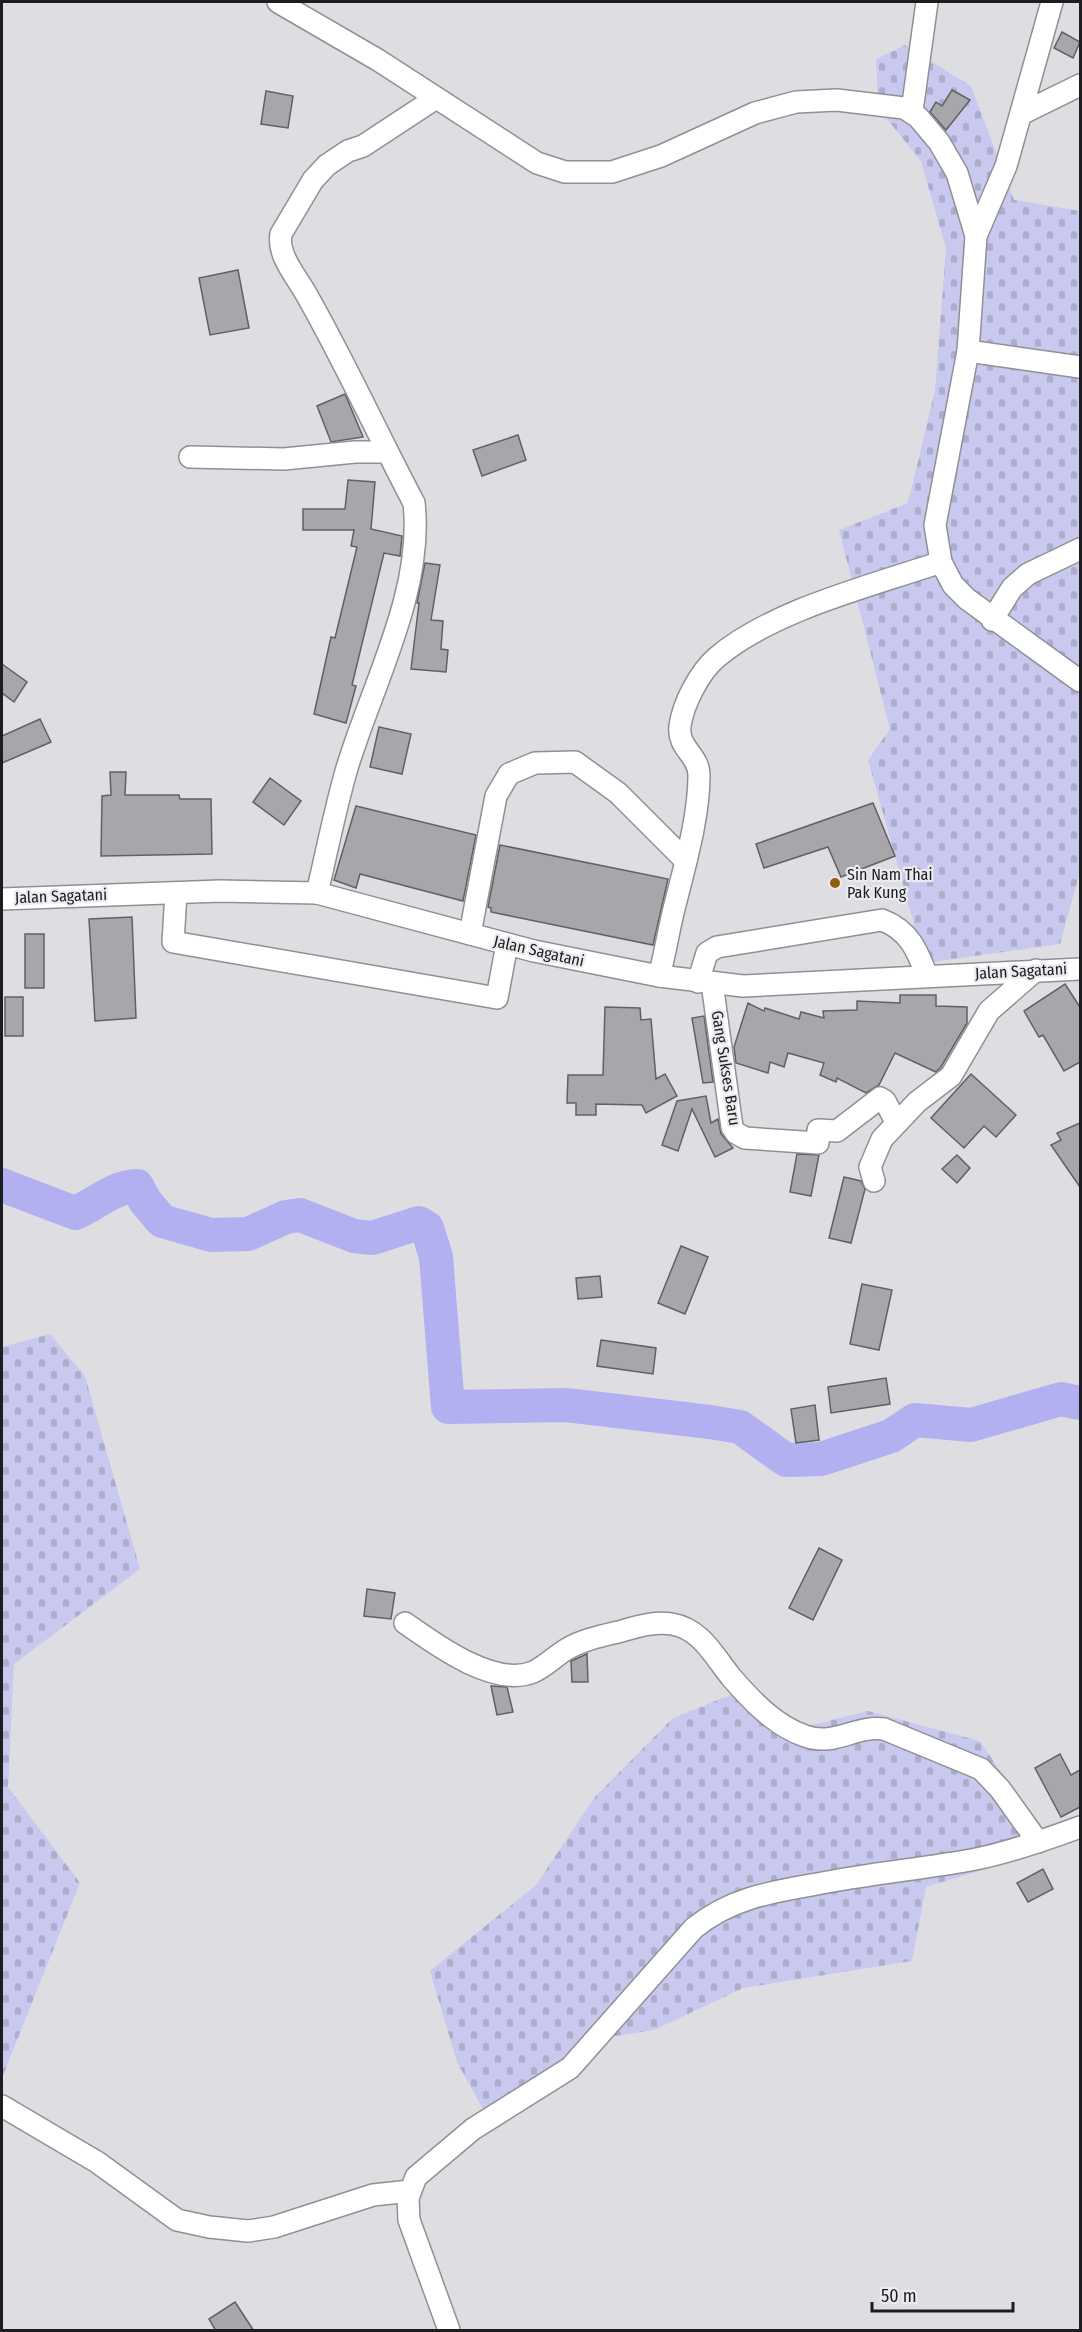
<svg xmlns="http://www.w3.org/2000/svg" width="1082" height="2332" viewBox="0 0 1082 2332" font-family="'Fira Sans Condensed',sans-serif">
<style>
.cemetery{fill:url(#cemetery-stones)}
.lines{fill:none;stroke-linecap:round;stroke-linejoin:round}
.river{stroke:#b2b0f0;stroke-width:34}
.building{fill:#a7a7ab;stroke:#616165;stroke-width:1.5}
.minor-casing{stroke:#909094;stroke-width:24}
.minor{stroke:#fff;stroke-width:21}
.poi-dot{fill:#905f0c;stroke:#ebebef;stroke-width:2}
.labels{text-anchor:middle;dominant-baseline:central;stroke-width:4.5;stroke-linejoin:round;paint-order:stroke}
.poi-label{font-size:16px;fill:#1d1d1f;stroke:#ebebef;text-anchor:start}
.street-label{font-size:16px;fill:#1d1d1f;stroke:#ebebef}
</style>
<defs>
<pattern id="cemetery-stones" width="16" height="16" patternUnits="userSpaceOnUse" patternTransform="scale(1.5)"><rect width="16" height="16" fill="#c9c9f0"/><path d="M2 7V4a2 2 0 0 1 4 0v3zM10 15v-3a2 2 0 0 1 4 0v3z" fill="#acaccd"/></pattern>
</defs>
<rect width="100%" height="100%" fill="#dedee2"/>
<g class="cemetery">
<polygon points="905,45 971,86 1014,200 1080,211 1080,872 1060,944 925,963 868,760 890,729 839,530 908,503 935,390 946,248 921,161 878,108 876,59"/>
<polygon points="50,1334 85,1376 140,1569 14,1664 8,1787 80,1883 2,2078 2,1347"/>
<polygon points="743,1690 804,1727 868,1711 980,1741 1052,1849 926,1887 912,1961 743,1988 654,2030 584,2041 490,2122 457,2062 430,1971 536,1885 594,1798 673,1718"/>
</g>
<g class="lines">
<path class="river" d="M2 1185 75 1213C97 1204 112 1187 137 1186L145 1201 162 1221 211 1235 248 1234 286 1217 300 1215 354 1236 372 1238 419 1223 427 1228 436 1257 448 1407 566 1405 710 1422 740 1427 786 1460 821 1459 891 1436 915 1420 971 1425 1061 1399 1080 1403"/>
</g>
<g class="building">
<polygon points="1062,32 1080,42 1073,58 1054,48"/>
<polygon points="952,90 970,100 946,130 930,112 936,102 942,106"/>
<polygon points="266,91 293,96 288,128 261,124"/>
<polygon points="238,270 249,328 210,335 199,278"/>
<polygon points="345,394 363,437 331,442 317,406"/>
<polygon points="518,435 526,460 482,476 473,450"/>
<polygon points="348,480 375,482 371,529 402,536 400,556 384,553 352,685 356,686 346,723 314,714 331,637 335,638 357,547 351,546 354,530 303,530 303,509 345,509"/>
<polygon points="425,563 440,565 431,620 443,621 441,649 448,650 446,672 411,669 419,603 417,603"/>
<polygon points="2,664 27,682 14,702 2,693"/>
<polygon points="40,719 51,742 2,763 2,736"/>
<polygon points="379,727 411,734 402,774 370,767"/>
<polygon points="110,772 126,772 125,795 179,795 180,799 211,799 212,854 101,856 102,796 111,795"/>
<polygon points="270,778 301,801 284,825 253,802"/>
<polygon points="873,803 895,856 841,877 828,847 764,868 756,844"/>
<polygon points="356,806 476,835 463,901 360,874 356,888 334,880"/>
<polygon points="500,845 668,879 653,945 491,912 491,908 488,907"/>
<polygon points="132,917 136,1018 95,1021 89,919"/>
<rect x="25" y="934" width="19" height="54"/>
<polygon points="1065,984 1080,1007 1080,1062 1064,1071 1043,1035 1039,1037 1024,1011"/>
<polygon points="900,995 936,995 936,1006 967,1007 967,1023 941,1067 936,1072 895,1053 879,1085 866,1093 837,1078 836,1082 820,1075 824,1063 788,1053 784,1067 770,1062 768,1073 736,1063 734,1047 748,1003 764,1011 765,1008 799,1019 801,1012 824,1018 823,1011 857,1010 857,1001 900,1003"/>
<rect x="5" y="997" width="18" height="39"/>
<polygon points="605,1007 640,1008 641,1020 651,1019 656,1079 665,1074 677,1096 646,1113 642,1105 596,1104 596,1115 576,1115 576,1103 567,1103 568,1075 603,1075"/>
<polygon points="704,1016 713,1082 703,1083 692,1018"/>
<polygon points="971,1074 1016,1115 996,1137 984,1126 964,1148 931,1118"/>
<polygon points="706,1096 711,1123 718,1119 721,1134 733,1148 715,1157 692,1109 678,1151 662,1145 677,1101"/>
<polygon points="1080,1123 1080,1187 1051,1145 1061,1140 1057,1133"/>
<polygon points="797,1154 819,1155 811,1196 790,1192"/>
<polygon points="957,1155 970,1168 957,1183 942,1169"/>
<polygon points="844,1177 861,1181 865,1189 851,1243 829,1238"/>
<polygon points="681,1246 708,1257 685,1314 658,1303"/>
<polygon points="600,1276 602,1297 578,1299 576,1278"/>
<polygon points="862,1284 892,1290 879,1350 850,1344"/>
<polygon points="601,1340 656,1348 653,1374 597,1366"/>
<polygon points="886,1378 890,1404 831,1413 828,1387"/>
<polygon points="815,1405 819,1440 796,1443 791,1409"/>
<polygon points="819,1548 842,1560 813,1620 789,1608"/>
<polygon points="367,1589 395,1593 391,1619 364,1616"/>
<polygon points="587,1654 588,1682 572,1682 571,1661"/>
<polygon points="491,1686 507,1687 513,1712 497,1715"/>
<polygon points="1060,1754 1071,1775 1080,1770 1080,1807 1061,1817 1035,1768"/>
<polygon points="1043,1869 1053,1889 1028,1902 1017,1883"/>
<polygon points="235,2302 254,2331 216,2331 209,2319"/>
</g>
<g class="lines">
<g class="minor-casing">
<g id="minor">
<polyline points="278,2 378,60 537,163 565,172 612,172 661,156 755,113 796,102 837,100 904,108 918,117 939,142 957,173 976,236 968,351 935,525 941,562 953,585 967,599 1080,681"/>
<polyline points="912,111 927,2"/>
<polyline points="1021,114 1080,85"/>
<polyline points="976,236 1006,166 1052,2"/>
<polyline points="968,351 1080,367"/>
<polyline points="190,457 284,459 355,452 387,452"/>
<polyline points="992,620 1012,588 1028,574 1080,549"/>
<polyline points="176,893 173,942 497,998 507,944"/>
<path d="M317 893C327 851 335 809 347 768 372 685 424 591 414 503 377 433 344 360 305 292 295 275 277 254 281 234L313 180 327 165 348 151 363 146 436 98"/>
<polyline points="2,899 220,891 317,893 534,951 659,976 743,986 1080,969"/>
<polyline points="470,934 496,796 509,774 535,763 575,762 618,793 686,861"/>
<path d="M659 976C666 951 669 926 676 901 686 861 699 816 699 775 699 755 677 748 680 726 683 704 699 673 716 658 772 610 871 586 941 562"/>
<path d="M698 982 707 953 717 947 882 920C909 930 917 950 927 976"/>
<polyline points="712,983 732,1127 736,1133 745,1138 818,1143 818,1130 837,1131 880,1098 885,1101 896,1122"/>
<polyline points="874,1181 870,1167 882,1139 917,1102 951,1076 989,1011 1036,970"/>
<path d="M405 1623C435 1644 494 1688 533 1672 545 1667 555 1656 567 1649 582 1640 601 1636 618 1632 636 1627 654 1621 672 1624 701 1629 714 1656 731 1677 751 1700 775 1726 805 1736 834 1747 856 1725 884 1729L981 1769 1000 1789 1038 1842"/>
<polyline points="2,2106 97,2162 177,2220 209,2227 248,2231 274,2227 373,2195 410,2191"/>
<path d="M449 2330 409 2220 408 2198 416 2177 473 2129 570 2068 694 1928C731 1898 771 1892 817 1884 868 1874 920 1869 971 1860 1008 1853 1045 1840 1080 1827"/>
</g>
</g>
<use href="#minor" class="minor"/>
</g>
<circle class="poi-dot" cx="835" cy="883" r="6"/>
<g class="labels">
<g class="poi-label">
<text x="847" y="874">Sin Nam Thai<tspan x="847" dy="18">Pak Kung</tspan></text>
</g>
<g class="street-label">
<text transform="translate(61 896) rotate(-2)">Jalan Sagatani</text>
<text transform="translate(539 951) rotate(13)">Jalan Sagatani</text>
<text transform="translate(1021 971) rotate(-3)">Jalan Sagatani</text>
<text transform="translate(726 1068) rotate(81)">Gang Sukses Baru</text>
</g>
</g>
<rect width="1082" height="2332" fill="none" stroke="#1d1d1f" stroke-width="6"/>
<path d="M872 2302v9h141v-9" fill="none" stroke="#1d1d1f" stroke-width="3"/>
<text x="881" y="2302" font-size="18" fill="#1d1d1f" stroke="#ebebef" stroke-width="4.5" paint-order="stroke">50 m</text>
</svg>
